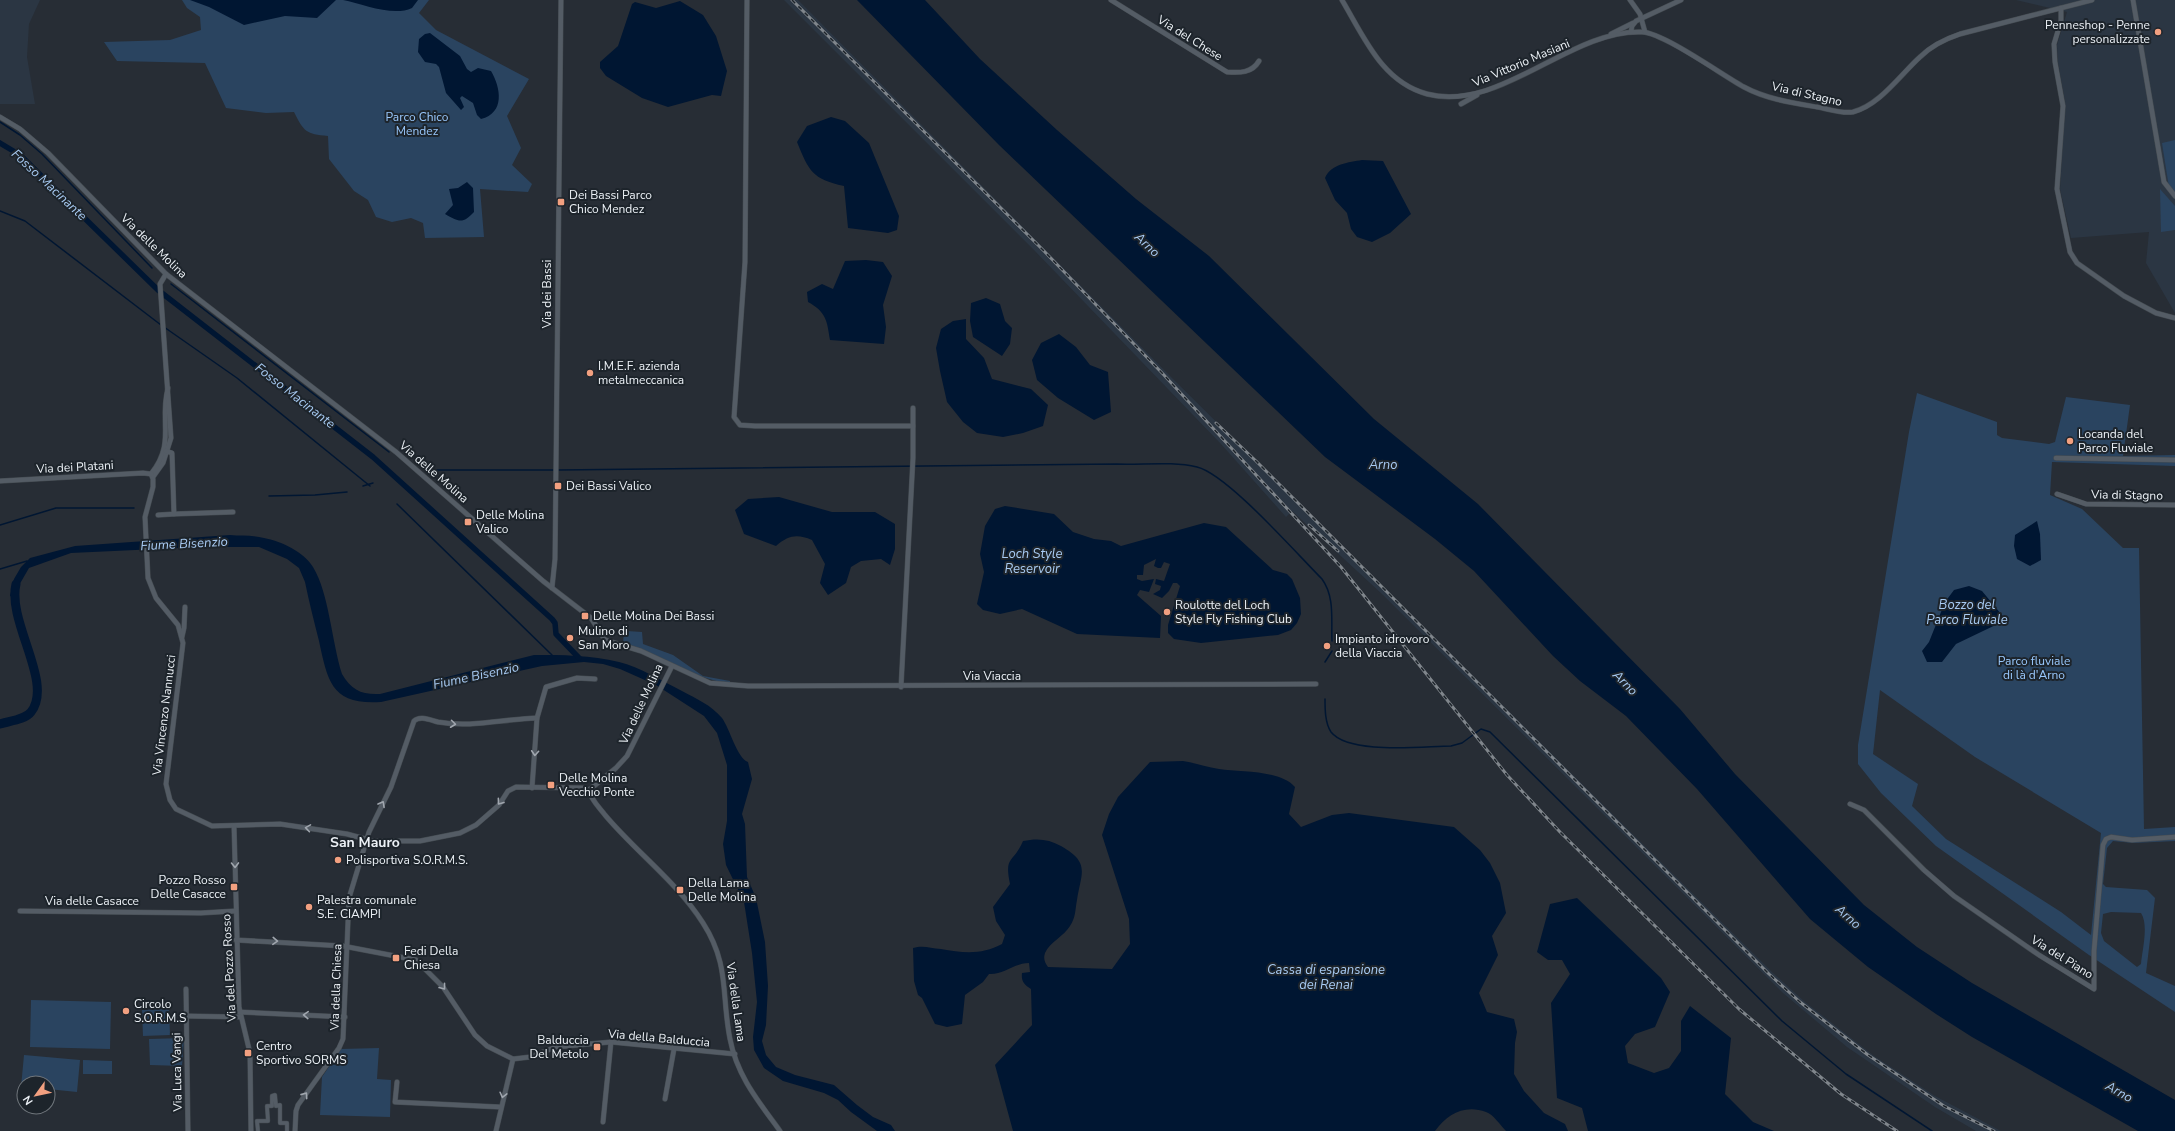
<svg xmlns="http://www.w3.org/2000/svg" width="2175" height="1131" viewBox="0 0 2175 1131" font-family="'Nunito Sans',sans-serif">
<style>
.built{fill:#2b3643}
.green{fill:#2a4460;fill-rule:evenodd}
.water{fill:#001632}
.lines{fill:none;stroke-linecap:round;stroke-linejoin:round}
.stream{stroke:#001632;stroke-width:1.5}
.canal{stroke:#001632;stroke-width:5.5}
.river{stroke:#001632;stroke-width:9}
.pedestrian-casing{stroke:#444b51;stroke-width:4.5}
.minor-casing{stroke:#444b51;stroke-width:5.5}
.pedestrian{stroke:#545c65;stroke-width:3.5}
.minor{stroke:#545c65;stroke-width:4.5}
.rail-casing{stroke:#80868c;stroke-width:3}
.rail{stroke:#1d242b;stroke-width:1.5;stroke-dasharray:4.5;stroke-linecap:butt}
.oneway{stroke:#a0a6ae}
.poi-dot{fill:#f2a080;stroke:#1d242b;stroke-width:1.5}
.labels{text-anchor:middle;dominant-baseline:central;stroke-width:4;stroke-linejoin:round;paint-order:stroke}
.poi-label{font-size:12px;fill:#ecf1f6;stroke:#1d242b;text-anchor:start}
.street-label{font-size:12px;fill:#ecf1f6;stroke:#1d242b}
.park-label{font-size:12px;fill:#99c8fd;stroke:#1d242b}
.water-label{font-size:13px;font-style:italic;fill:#a8cbf3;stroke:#1d242b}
.quarter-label{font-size:14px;font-weight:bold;fill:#ecf1f6;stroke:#1d242b}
</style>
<rect width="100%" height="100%" fill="#272d35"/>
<g class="built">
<polygon points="0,0 40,0 29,24 27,57 35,104 0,104"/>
<polygon points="784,0 798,0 1172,378 1773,973 1805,1002 1874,1056 1935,1096 2001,1131 1976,1131 1935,1107 1847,1047 1783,993 1382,594 1292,511 1286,517 1221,444 1034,250"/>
<polygon points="2016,0 2175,0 2175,313 2146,263 2149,232 2071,238 2060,189 2065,102 2058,63 2057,45 2067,12"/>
</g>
<g class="green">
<path d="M182 0H429L419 13 436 30 529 79 507 116 521 148 512 165 532 184 528 192 480 189 484 237 425 238 423 223 411 218 392 222 376 217 368 200 354 191 329 159 328 136C306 134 304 132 294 112L266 113 226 108 205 63 117 61 104 42 170 40 201 30 200 17 187 8Z"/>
<polygon points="2175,140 2175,195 2169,187 2162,143"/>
<polygon points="2160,189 2175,206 2175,230 2161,232"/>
<path d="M1917 393 1997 422V435L2002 438 2049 444 2055 442 2066 397 2130 405 2123 456 2175 455V466L2052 462 2050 495 2082 509 2123 548H2139L2144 829 2175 827V841L2133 843 2113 841 2107 848 2103 884 2106 887 2147 890 2155 898 2146 973 2175 986V1012L2089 955 1936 846 1881 793 1858 764V745L1909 432ZM1880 690 1975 757 2101 833 2091 935 2061 912 1946 839 1912 806 1918 784 1873 754ZM2111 912 2141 913C2149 925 2142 951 2141 964L2137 967 2104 941 2101 933 2103 914Z"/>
<path d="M627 631 642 632 643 644 673 655 703 676 730 681V684C693 678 659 656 623 642L624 633Z"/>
<polygon points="31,1000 111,1002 110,1049 30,1047"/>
<polygon points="169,1009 170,1035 143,1036 142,1010"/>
<polygon points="184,1038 182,1066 150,1065 149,1039"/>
<polygon points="379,1048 377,1079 391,1080 390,1117 320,1115 322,1077 341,1049"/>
<polygon points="24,1055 80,1060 77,1092 48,1089 48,1083 24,1083 24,1087 21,1087"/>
<polygon points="83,1060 112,1061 112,1074 83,1074"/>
</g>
<g class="water">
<polygon points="190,0 336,0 317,18 285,16 244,25 209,7"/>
<path d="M343 0H418L412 8C393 17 363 4 343 0Z"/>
<polygon points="857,0 925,0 980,59 1057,130 1136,199 1209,256 1374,419 1478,504 1680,709 1735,774 1864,905 1917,947 1972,983 2175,1100 2175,1131 2138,1131 1972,1037 1936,1014 1868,967 1810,919 1697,789 1626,716 1580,681 1553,656 1474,571 1435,539 1325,457 999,145"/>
<polygon points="680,1 703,15 716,36 727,71 721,96 712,95 668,107 642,98 606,76 600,68 600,62 618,46 632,4 635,2 656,8"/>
<path d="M430 33 460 56 467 69 471 72 478 68 491 71C501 88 505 113 481 119L477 115 473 103 462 96 460 98 464 107 461 110 446 93 439 67 436 64 425 62 418 52 419 39 425 34Z"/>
<path d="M831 117 845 121 869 143 899 216 897 230 888 233 848 228 844 186C812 179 809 171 797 142L807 126Z"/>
<path d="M1362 160 1383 161 1411 214 1390 233 1372 242 1357 237 1351 229 1347 213 1335 200 1325 178C1331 164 1349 162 1362 160Z"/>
<path d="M467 182 473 188 474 212C463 224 459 222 445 214L453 205 449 189 458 188Z"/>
<path d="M866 260 883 262 892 276 883 305 886 327 884 344 830 340C827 320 826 312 808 302L807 292 822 284 833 289 845 261Z"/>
<polygon points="986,298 1000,304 1005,321 1012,328 1010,344 1002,356 973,337 970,321 971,303"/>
<polygon points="966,319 966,339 984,358 992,379 1031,389 1048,405 1043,426 1023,433 1003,437 977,433 963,422 947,402 940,371 936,348 941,329 953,321"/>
<polygon points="1059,334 1076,347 1090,365 1108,372 1111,412 1094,420 1058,398 1037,380 1032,360 1041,343"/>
<path d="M779 497 832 512H875L895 524V549L890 565 881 559 861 561 851 567 846 583 828 595 820 583 825 564 812 540C797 534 789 535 776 546L744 534 735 510 748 499Z"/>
<polygon points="1005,506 1054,514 1073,532 1094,539 1111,541 1121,546 1204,523 1226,527 1273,570 1287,574 1292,579 1300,598 1301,614 1297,623 1291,630 1278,635 1201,643 1174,639 1168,633 1168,625 1180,586 1177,583 1173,583 1169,591 1162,598 1153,594 1160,590 1161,586 1155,584 1156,579 1164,581 1170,564 1164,562 1161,568 1158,568 1154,566 1156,559 1144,565 1143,575 1137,575 1137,579 1142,581 1154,579 1149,592 1140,590 1137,595 1161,616 1160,638 1077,634 1022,609 1000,614 983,610 977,604 984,572 980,554 985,526 995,509"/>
<polygon points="2037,521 2040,534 2041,560 2030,566 2017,559 2014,546 2015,535"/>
<path d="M230 535C241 536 253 535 264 538 281 541 304 552 313 567 329 593 332 643 342 674 351 690 362 695 380 694L534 655C562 655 591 655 619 662 640 667 662 681 682 691 697 699 711 705 722 718 730 729 737 758 748 762L752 779 742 814 745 824 747 877 756 898 765 942 768 986 766 1025 762 1041 766 1055 776 1067 795 1075 834 1085 857 1105 873 1117 891 1125 895 1131H877L851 1112 838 1100 824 1093 783 1081 764 1068 754 1050 753 1037 757 1002 752 953 744 902 726 865 723 844 727 821V765L717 733 704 716 656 685 620 669 603 664 584 662 542 666 381 702C332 705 328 683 319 641 314 621 309 602 305 582L299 568 287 559 259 547H200L71 553 29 568 18 587 17 598 10 596 14 579 21 567 30 558 75 546Z"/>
<polygon points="1969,586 1982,591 2006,620 1956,644 1942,662 1927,662 1922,651 1929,642 1945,602 1954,590"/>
<path d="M1183 761C1195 763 1207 767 1219 769 1241 772 1280 770 1295 787L1289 814 1301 827 1332 815 1349 813 1454 827 1480 850 1490 863 1500 883 1506 913 1492 936 1498 955 1479 993 1487 1012 1514 1019 1517 1032 1515 1043 1514 1074 1524 1091 1544 1113 1565 1124 1568 1131H1506C1501 1126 1493 1114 1486 1112 1465 1104 1447 1114 1435 1131H1013L995 1065 1032 1025 1031 989C1024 985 1021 981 1022 973L1030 972 1029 963C1014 963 1004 975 989 974L983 982 965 995 962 1024 947 1027 935 1024 922 998 918 995 914 981 913 948C923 945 930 948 941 949 963 953 982 955 1002 944L1005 935 996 921 993 907 1010 884C1004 855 1013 864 1023 841 1037 838 1049 839 1061 846 1091 863 1081 873 1077 900 1075 910 1076 917 1070 926 1064 936 1050 942 1045 953 1043 959 1045 963 1048 967L1112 969 1130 944 1129 919 1102 835 1109 814 1118 797 1150 762Z"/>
<polygon points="1577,898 1661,978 1670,992 1655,1027 1635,1034 1625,1046 1628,1063 1654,1073 1669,1068 1681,1051 1681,1021 1690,1006 1731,1038 1725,1094 1753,1122 1774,1131 1588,1131 1582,1108 1557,1098 1551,1003 1570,974 1562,960 1548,960 1537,952 1550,904"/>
</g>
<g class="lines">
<g class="stream">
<polyline points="0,122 20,135 42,154 152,268"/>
<polyline points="0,211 25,221 161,325"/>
<polyline points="171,284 389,452"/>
<polyline points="164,327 237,378 370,486"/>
<polyline points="434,470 554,470"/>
<path d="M558 470 1117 464C1143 465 1172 461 1197 467 1227 474 1297 554 1322 579 1335 597 1331 620 1332 641"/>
<polyline points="363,486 373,483"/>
<polyline points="269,496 315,495 347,492"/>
<polyline points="397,504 552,655"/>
<polyline points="0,525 56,508 134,508"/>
<polyline points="0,569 27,561"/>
<polyline points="1325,662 1332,651"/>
<path d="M1325 699C1325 709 1325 723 1331 732 1349 755 1424 746 1451 746L1462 743 1481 729 1490 732 1782 1021 1846 1074 1932 1131"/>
</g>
<polyline class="canal" points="0,143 20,155 158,290 373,457 552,619 555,623 556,634 579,658"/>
<path class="river" d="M0 724C9 721 25 720 31 712 54 683 7 622 16 584"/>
<g class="pedestrian-casing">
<polyline id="pedestrian" points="258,1131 257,1121 268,1121 267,1106 272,1106 272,1096 275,1095 276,1106 280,1105 280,1123 287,1123 287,1131"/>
</g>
<g class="minor-casing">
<g id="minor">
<polyline points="747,0 745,262 734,417 740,425 755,426 913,426"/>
<path d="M1111 0 1227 72C1240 73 1252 73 1259 61"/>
<path d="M1342 0C1364 37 1382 82 1427 94 1500 113 1570 29 1642 32 1664 33 1722 75 1744 87 1766 99 1793 103 1817 107 1829 109 1841 114 1853 112 1880 105 1900 75 1920 57 1931 46 1945 39 1960 34L2092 0"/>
<polyline points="1630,0 1640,14 1645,32"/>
<polyline points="2133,0 2164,182 2175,196"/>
<polyline points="2061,8 2061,21 2054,44 2055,62 2063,106 2057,189 2070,252 2077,263 2124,296 2156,313 2175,318"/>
<polyline points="1631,32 1632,26 1636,21 1681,0"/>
<polyline points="1611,34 1633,23"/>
<polyline points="1461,104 1477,95"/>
<polyline points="0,117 20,129 48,153 166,274 396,452 543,581 591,618 605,640 641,651 710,683 748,686 1316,684"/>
<polyline points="2056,458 2175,460"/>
<polyline points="151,474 153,479 153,487 145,517 148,578 156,598 178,625 183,643 166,784 170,800 176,809 212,826 280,824 347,834 373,841 420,841 460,833 476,825 499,805 508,791 516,787 583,788 589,790"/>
<path d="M151 474C176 443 159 421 168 388"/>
<polyline points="153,477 163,463 171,438 160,284 166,274"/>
<polyline points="0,481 143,473 151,474"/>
<polyline points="2057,494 2086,504 2175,505"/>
<polyline points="174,514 233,512"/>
<polyline points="158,515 174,514 172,453 166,451"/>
<polyline points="552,588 555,559 561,0"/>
<polyline points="182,637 184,628 185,607"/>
<polyline points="901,687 913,458 913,408"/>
<polyline points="532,788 537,718 546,687 577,678 595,679"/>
<path d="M589 790C590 799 600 808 605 815 636 852 677 882 703 923 730 965 721 994 730 1039 737 1076 759 1102 780 1131"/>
<polyline points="589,790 616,768 627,756 672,666"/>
<polyline points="1850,804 1864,810 1924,870 1954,896 2039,955 2094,989 2094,951 2103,845 2106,839 2111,837 2132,840 2175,837"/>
<polyline points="234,826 239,1007 250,1053 251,1131"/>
<polyline points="20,911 201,913 235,911"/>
<polyline points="236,940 343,946 416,960 443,987 475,1035 487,1046 513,1059 530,1057 556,1047 611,1042 735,1054"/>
<polyline points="186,989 188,1131"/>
<polyline points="239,1012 345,1017"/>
<polyline points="186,1016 240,1017"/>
<polyline points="397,1082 395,1102 500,1107"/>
<polyline points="665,1099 674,1049"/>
<polyline points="603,1122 611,1042"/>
<path d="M295 1131 296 1111 298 1105 339 1048 343 1039 349 898 369 832 391 787 414 721C420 715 430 720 438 722 471 728 503 719 537 718"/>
<polyline points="496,1131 513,1059"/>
</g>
</g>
<use href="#pedestrian" class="pedestrian"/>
<use href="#minor" class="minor"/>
<g class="rail-casing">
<g id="rail">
<polyline points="792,0 1043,250 1163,374 1341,567 1507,775 1560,832 1739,1009 1841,1094 1897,1131"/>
<polyline points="1216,423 1256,461 1769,974 1800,1002 1868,1055 1944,1106 1994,1131"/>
<polyline points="1309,525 1338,551"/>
</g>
</g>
<use href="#rail" class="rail"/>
</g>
<defs><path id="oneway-chevron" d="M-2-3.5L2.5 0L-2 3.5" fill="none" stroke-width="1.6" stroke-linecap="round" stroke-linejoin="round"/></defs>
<g class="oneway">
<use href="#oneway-chevron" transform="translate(453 724) rotate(7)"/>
<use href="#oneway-chevron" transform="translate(535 753) rotate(94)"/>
<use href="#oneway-chevron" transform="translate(500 802) rotate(126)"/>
<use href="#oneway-chevron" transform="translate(382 804) rotate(-61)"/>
<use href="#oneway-chevron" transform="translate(308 828) rotate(-171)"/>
<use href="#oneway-chevron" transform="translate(235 865) rotate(89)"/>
<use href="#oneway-chevron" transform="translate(275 941) rotate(3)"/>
<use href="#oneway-chevron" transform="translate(443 987) rotate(52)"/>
<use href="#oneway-chevron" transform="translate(306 1015) rotate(-177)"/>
<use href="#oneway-chevron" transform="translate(305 1095) rotate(-55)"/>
<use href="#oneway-chevron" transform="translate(503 1095) rotate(104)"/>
</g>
<g class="poi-dot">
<circle cx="2158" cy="32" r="4"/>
<rect x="557" y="198" width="8" height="8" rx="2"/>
<circle cx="590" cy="373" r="4"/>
<circle cx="2070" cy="441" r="4"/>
<rect x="554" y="482" width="8" height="8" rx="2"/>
<rect x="464" y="518" width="8" height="8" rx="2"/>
<circle cx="1167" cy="612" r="4"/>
<rect x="581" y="612" width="8" height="8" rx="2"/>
<circle cx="570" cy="638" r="4"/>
<circle cx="1327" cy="646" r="4"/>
<rect x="547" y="781" width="8" height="8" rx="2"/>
<circle cx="338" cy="860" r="4"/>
<rect x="230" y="883" width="8" height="8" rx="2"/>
<rect x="676" y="886" width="8" height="8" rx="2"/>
<circle cx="309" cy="907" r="4"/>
<rect x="392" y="954" width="8" height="8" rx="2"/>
<circle cx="126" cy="1011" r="4"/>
<rect x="593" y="1043" width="8" height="8" rx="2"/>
<rect x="244" y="1049" width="8" height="8" rx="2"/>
</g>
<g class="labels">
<g class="poi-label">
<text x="2150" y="25" text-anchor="end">Penneshop - Penne<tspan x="2150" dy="14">personalizzate</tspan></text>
<text x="569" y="195">Dei Bassi Parco<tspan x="569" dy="14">Chico Mendez</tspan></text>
<text x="598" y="366">I.M.E.F. azienda<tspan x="598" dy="14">metalmeccanica</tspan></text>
<text x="2078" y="434">Locanda del<tspan x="2078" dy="14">Parco Fluviale</tspan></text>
<text x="566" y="486">Dei Bassi Valico</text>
<text x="476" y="515">Delle Molina<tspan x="476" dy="14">Valico</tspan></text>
<text x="1175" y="605">Roulotte del Loch<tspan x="1175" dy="14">Style Fly Fishing Club</tspan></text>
<text x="593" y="616">Delle Molina Dei Bassi</text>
<text x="578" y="631">Mulino di<tspan x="578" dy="14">San Moro</tspan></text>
<text x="1335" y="639">Impianto idrovoro<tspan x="1335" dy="14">della Viaccia</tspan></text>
<text x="559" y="778">Delle Molina<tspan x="559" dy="14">Vecchio Ponte</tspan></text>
<text x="346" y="860">Polisportiva S.O.R.M.S.</text>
<text x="226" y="880" text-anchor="end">Pozzo Rosso<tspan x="226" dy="14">Delle Casacce</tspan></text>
<text x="688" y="883">Della Lama<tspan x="688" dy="14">Delle Molina</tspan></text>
<text x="317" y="900">Palestra comunale<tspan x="317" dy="14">S.E. CIAMPI</tspan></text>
<text x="404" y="951">Fedi Della<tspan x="404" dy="14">Chiesa</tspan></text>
<text x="134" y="1004">Circolo<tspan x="134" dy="14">S.O.R.M.S</tspan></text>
<text x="589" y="1040" text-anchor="end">Balduccia<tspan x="589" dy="14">Del Metolo</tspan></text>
<text x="256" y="1046">Centro<tspan x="256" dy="14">Sportivo SORMS</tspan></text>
</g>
<g class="street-label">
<text transform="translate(1190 38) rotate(32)">Via del Chese</text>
<text transform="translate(1521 63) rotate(-23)">Via Vittorio Masiani</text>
<text transform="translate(1807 94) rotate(13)">Via di Stagno</text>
<text transform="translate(154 246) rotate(44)">Via delle Molina</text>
<text transform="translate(547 294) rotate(-90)">Via dei Bassi</text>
<text transform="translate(75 467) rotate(-3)">Via dei Platani</text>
<text transform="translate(434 472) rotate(41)">Via delle Molina</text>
<text transform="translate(2127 495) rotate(1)">Via di Stagno</text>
<text x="992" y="676">Via Viaccia</text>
<text transform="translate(641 704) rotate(-65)">Via delle Molina</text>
<text transform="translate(164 715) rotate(-83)">Via Vincenzo Nannucci</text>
<text x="92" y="901">Via delle Casacce</text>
<text transform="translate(2062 957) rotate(32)">Via del Piano</text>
<text transform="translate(229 968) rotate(-93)">Via del Pozzo Rosso</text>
<text transform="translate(336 987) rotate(-88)">Via della Chiesa</text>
<text transform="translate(736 1002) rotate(82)">Via della Lama</text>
<text transform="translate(659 1038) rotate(5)">Via della Balduccia</text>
<text transform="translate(177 1072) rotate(-91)">Via Luca Vangi</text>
</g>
<g class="park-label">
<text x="417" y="117">Parco Chico<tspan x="417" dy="14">Mendez</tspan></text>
<text x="2034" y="661">Parco fluviale<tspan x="2034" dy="14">di là d'Arno</tspan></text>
</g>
<g class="water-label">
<text transform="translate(49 185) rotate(43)">Fosso Macinante</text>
<text transform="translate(1147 245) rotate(43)">Arno</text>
<text transform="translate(295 396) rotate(38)">Fosso Macinante</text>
<text x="1383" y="465">Arno</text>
<text transform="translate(184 544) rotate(-3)">Fiume Bisenzio</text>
<text x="1032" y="554">Loch Style<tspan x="1032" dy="15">Reservoir</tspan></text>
<text x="1967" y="605">Bozzo del<tspan x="1967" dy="15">Parco Fluviale</tspan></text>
<text transform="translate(476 676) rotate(-12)">Fiume Bisenzio</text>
<text transform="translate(1625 683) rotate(45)">Arno</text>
<text transform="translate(1848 917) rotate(41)">Arno</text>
<text x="1326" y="970">Cassa di espansione<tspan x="1326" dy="15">dei Renai</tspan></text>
<text transform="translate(2119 1092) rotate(29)">Arno</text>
</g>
<g class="quarter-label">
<text x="365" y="842">San Mauro</text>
</g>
</g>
<g transform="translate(36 1095) rotate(237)"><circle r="19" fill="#1d242b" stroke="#70767c"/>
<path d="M0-3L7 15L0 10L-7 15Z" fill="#f2a080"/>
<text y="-6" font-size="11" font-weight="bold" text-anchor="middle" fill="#ecf1f6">N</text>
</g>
</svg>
